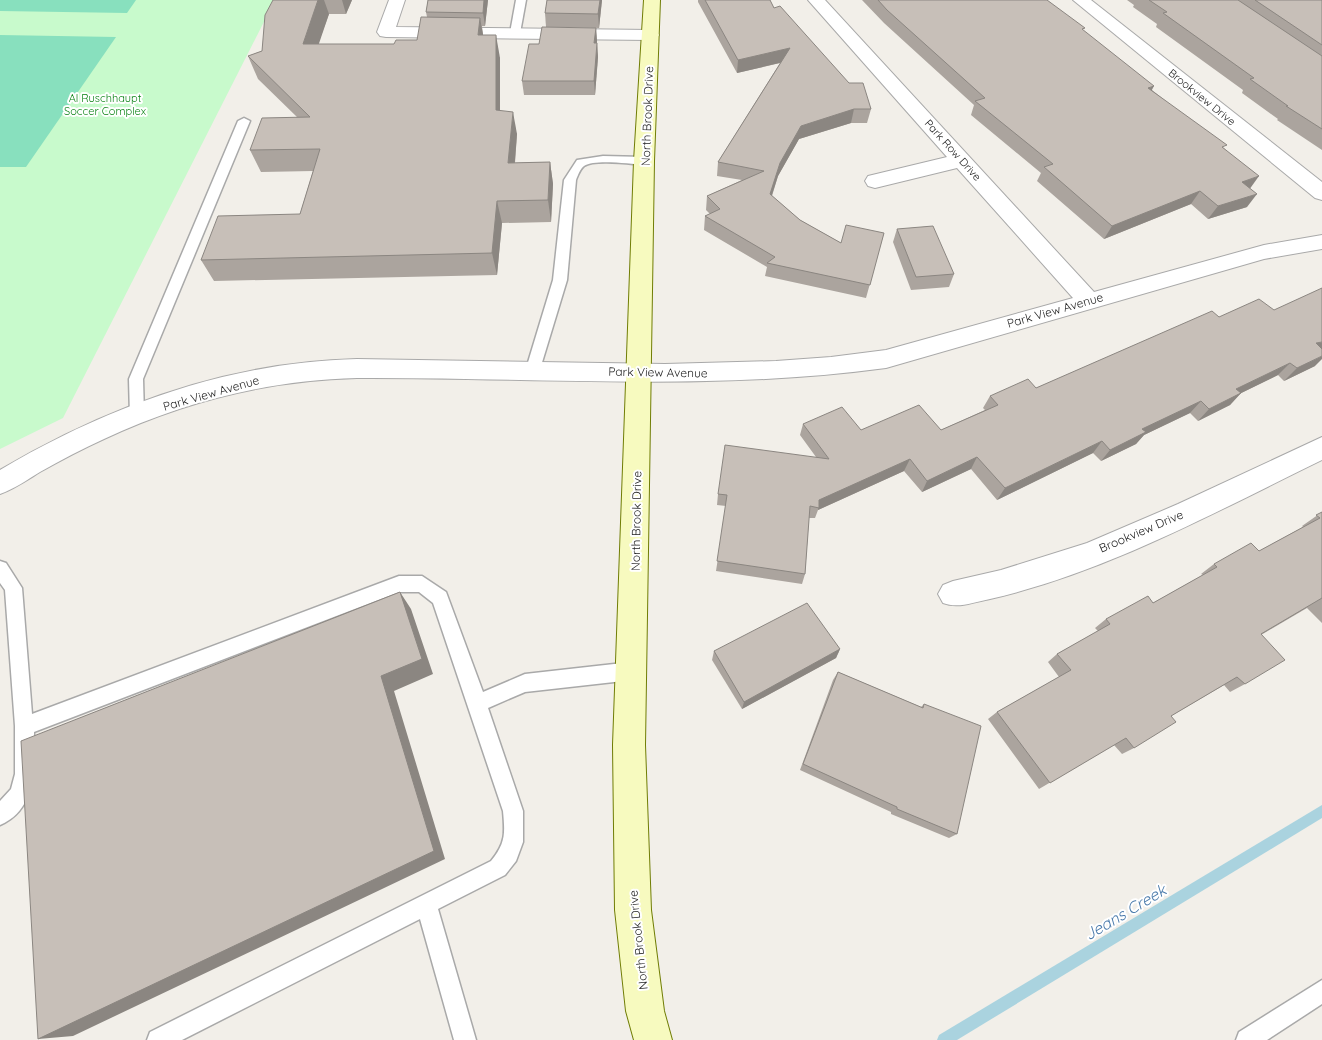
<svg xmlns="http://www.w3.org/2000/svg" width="1322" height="1040" viewBox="0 0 1322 1040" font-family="Quicksand,sans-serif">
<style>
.park{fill:#c8facc}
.pitch{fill:#88e0be}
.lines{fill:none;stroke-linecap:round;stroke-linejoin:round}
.stream{fill:#aad3df;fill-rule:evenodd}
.lane-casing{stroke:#a9a9a9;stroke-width:3}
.street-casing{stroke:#a9a9a9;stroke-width:2}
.secondary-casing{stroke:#707d05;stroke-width:2}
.lane{fill:#fff;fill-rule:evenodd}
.street{fill:#fff;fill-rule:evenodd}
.secondary{fill:#f7fabf;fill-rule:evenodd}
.wall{fill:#aba49e}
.shaded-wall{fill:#8b8681}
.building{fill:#c7bfb8;stroke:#8b8681}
.labels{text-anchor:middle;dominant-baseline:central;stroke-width:4;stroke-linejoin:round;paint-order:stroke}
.far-street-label{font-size:11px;fill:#222;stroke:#fff}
.far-park-label{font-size:11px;fill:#0c8416;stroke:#fff}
.street-label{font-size:12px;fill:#222;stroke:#fff}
.near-water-label{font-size:16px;font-style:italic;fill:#4a7aab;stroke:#fff}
</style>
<rect width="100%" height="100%" fill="#f2efe9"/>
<polygon class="park" points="0,0 275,0 63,418 0,449"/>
<g class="pitch">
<polygon points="0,0 136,0 127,13 0,11"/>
<polygon points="0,35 116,37 26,167 0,167"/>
</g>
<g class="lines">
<polygon class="stream" points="1322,805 1322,818 957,1040 937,1040 939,1035"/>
<g class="lane-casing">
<g id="lane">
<polygon points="516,0 526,0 520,33 515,36 510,33"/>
<polygon points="244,118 250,121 143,379 144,416 142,420 132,420 130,416 129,379 238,121"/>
<path d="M603 156 644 157 650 161 644 165C630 164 595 159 584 166 580 169 578 175 576 180L567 280 540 369 538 373H528L526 369 553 280 564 180 577 160Z"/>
<path d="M0 561 6 563 22 588 32 714 399 576H422L446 592 483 692 525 674 632 662 638 665 641 671 638 677 632 680 525 692 488 708 523 811V842L516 861 505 875 438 909 476 1040H454L420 919 182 1040H147L150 1032 491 861C506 843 505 833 503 811L433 603 419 592H399L34 732C34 765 38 809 0 825V801L11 789 15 774V726L5 590 0 583Z"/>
<polygon points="1322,980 1322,1004 1267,1040 1236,1040 1239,1032"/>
</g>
</g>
<g class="street-casing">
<g id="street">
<polygon points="389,0 405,0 396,27 650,30 656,31 659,35 656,39 650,40 386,37 380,36 377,32"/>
<path d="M808 0H825L1094 292 1264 245 1322 235V249L1264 259 886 368C710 392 533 377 357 378 269 380 183 402 104 439 82 449 61 460 40 472 27 480 14 489 0 494V470C108 406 230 362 357 359L665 364 776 361 831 357 886 350 1073 298 957 168 875 188 868 186 865 181 868 176 947 157Z"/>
<polygon points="1073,0 1091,0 1322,182 1322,200 1315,198"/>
<path d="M1322 437V460C1215 512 1107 572 990 599 974 602 958 609 943 603L938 594 943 585 953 581 1001 570 1087 543 1178 504Z"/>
</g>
</g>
<g class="secondary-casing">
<polygon id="secondary" points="644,0 660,0 654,161 645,745 651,910 664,1011 672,1040 634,1040 626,1011 615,910 613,745 634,161"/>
</g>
<use href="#lane" class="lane"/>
<use href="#street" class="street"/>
<use href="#secondary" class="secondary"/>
</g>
<g class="wall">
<polygon points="273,0 352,0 346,14 329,14 318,44 394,44 417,40 427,17 426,12 428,0 488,0 485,26 482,26 483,35 500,58 500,110 517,134 515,163 550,162 553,184 551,222 502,223 497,275 214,281 201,260 300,214 313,171 261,172 250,150 297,117 258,79 248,56 262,51"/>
<polygon points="547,0 602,0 599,28 546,27 545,13"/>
<polygon points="698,0 770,0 774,8 871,109 867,123 851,123 799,139 778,176 772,196 800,220 841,243 884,233 866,298 765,276 767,267 704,230 705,216 710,214 706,210 707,196 742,180 717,176 718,162 780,63 737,73 698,2"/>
<polygon points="862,0 1047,0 1084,31 1152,90 1225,149 1250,188 1247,207 1208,219 1191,204 1104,239 1037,181 1041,173 971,115 974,105 884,23"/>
<polygon points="1127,0 1322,0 1322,150 1277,120 1278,119 1242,93 1243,90 1156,27 1157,24 1133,7 1134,5"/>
<polygon points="596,28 598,57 595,95 524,95 522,81 539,44"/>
<polygon points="897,229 954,274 949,287 911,290 893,242"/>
<polygon points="1219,317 1315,366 1284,381 1278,375 1241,393 1230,405 1198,421 1190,413 1144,435 1136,444 1101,461 1093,453 997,500 971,469 922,492 904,471 818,510 815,518 809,518 805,574 802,584 716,571 726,506 717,505 718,494 816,457 800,435 803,424 861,430 941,430 985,410 983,408 990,396 1036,388"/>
<polygon points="1322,512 1322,623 1307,608 1261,635 1245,684 1230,692 1224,685 1171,716 1134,748 1122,754 1114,745 1039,789 988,719 997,712 1059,677 1048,662 1057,654 1098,631 1095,628 1106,619 1153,603 1203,575 1201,574 1214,564 1259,551 1303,527 1302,526"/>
<polygon points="840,649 836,658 742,709 712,660 714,651"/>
<polygon points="838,672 921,707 924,704 957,834 949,838 891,814 891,812 800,770 833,680"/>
</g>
<g class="shaded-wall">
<polygon points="318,0 324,0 329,14 311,67 303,44"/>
<polygon points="342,0 352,0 346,14"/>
<polygon points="484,0 488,0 485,26 483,13"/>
<polygon points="600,0 602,0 599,28 598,14"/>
<polygon points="480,18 484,40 478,35"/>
<polygon points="596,28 597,41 595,57 594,43"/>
<polygon points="496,35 500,58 500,132 496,110"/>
<polygon points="597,43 598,57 595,95 594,81"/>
<polygon points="790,48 788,61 737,73 738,60"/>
<polygon points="1154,86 1147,99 1148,88"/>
<polygon points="854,109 851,123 799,139 778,176 768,207 770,194 780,163 801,126"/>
<polygon points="513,112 517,134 513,185 508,163"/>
<polygon points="550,162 553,184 551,222 548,200"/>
<polygon points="1259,176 1249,190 1242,182"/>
<polygon points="1200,191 1191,204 1104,239 1112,226"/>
<polygon points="1257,194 1247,207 1208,219 1218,206"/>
<polygon points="497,201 502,223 497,275 492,253"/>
<polygon points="1322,342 1322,352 1316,343"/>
<polygon points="1322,356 1322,359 1315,366 1284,381 1297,368"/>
<polygon points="1290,363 1278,375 1225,401 1236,389"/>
<polygon points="1241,393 1230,405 1198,421 1209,409"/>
<polygon points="1201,401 1190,413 1144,435 1136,444 1101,461 1110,450 1142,429"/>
<polygon points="1102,441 1093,453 997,500 1005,488"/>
<polygon points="977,457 971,469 922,492 927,481"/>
<polygon points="910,459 904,471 818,510 819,500"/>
<polygon points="400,592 411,609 433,674 394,691 445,859 73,1036 38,1039 381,676"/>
<polygon points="840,649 836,658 742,709 744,702"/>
</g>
<g class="building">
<polygon points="273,0 318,0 303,44 394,44 396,40 417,40 421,17 480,18 478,35 496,35 496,110 513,112 508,163 550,162 548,200 497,201 492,253 201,260 218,216 300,214 320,149 250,150 262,118 310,117 248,56 262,51 265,15"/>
<polygon points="428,0 484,0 483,13 426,12"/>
<polygon points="547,0 600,0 598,14 545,13"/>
<polygon points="705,0 770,0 774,8 780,6 849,83 863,83 871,109 854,109 801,126 780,163 770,194 800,220 841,243 846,225 884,233 870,285 767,263 775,257 705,216 720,209 707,196 764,171 718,162 790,48 738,60"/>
<polygon points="878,0 1047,0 1085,28 1082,29 1154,86 1148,88 1227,145 1222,147 1259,176 1242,182 1257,194 1218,206 1200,191 1112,226 1044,167 1053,164 975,101 985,98 887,10"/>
<polygon points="1149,0 1238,0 1322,56 1322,129 1286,106 1288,106 1250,79 1254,78 1163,13 1167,12"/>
<polygon points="1255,0 1322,0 1322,45"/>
<polygon points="542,27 596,28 594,43 597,43 594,81 522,81 529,44 539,44"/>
<polygon points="933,226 954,274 916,277 897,229"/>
<polygon points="1322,288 1322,342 1316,343 1322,349 1322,356 1297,368 1290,363 1236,389 1241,393 1209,409 1201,401 1142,429 1146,432 1110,450 1102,441 1005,488 977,457 927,481 910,459 819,500 819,508 810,506 805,574 717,561 727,495 718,494 725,445 829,459 803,424 842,407 861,430 919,405 941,430 998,405 990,396 1028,379 1036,388 1212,311 1219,317 1259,299 1274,310"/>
<polygon points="1322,512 1322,598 1261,634 1285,660 1245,684 1237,677 1171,716 1176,722 1134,748 1126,738 1050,783 997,712 1071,670 1057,654 1110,624 1106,619 1148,596 1153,603 1217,567 1214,564 1251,543 1259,551 1320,518 1316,515"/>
<polygon points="400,592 422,659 381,676 434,851 38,1039 21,741"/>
<polygon points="807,603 840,649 744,702 714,651"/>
<polygon points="838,672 923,708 924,704 981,726 957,834 897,809 897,807 803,764"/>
</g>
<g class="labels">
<g class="far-street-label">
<text transform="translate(1202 97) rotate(39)">Brookview Drive</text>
<text transform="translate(953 150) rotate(48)">Park Row Drive</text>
</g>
<g class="far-park-label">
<text x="105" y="98">Al Ruschhaupt<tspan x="105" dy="13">Soccer Complex</tspan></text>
</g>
<g class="street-label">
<text transform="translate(647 116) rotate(-88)">North Brook Drive</text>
<text transform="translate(1055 310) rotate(-16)">Park View Avenue</text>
<text transform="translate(658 372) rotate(1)">Park View Avenue</text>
<text transform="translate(211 393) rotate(-16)">Park View Avenue</text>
<text transform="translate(636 521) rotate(-89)">North Brook Drive</text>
<text transform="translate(1141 531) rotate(-23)">Brookview Drive</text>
<text transform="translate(638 940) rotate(-96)">North Brook Drive</text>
</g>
<g class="near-water-label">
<text transform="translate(1125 912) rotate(-31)">Jeans Creek</text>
</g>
</g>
</svg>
